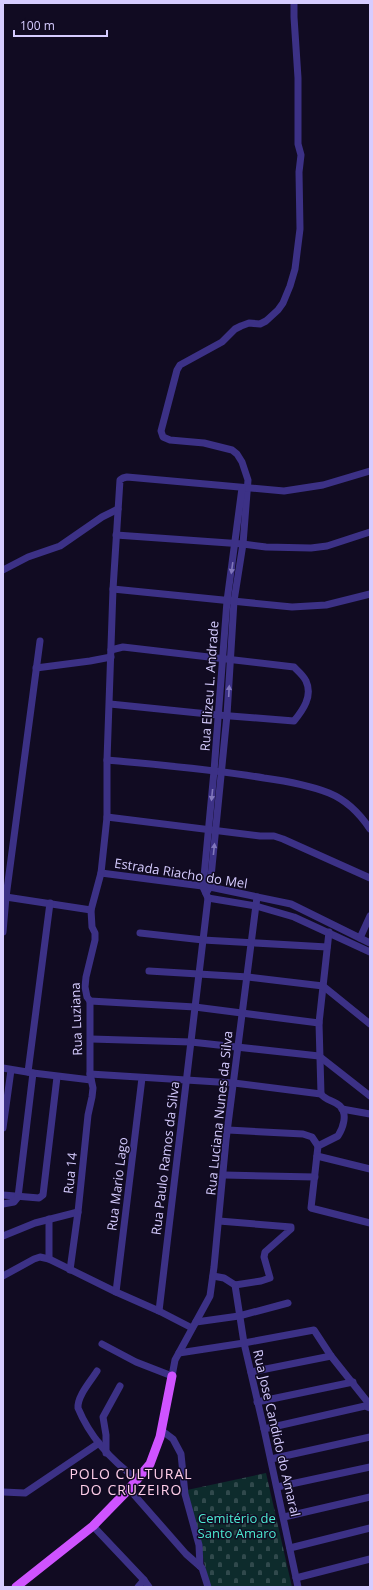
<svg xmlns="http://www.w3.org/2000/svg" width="373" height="1590" viewBox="0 0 373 1590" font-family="'Open Sans',sans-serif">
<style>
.cemetery{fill:url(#cemetery-stones)}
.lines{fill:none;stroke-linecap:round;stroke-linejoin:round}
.minor{stroke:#3c3186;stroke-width:7}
.major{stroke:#cf53ff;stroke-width:9}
.oneway{fill:#8177bc}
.labels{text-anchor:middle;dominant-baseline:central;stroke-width:3;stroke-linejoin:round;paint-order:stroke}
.street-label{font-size:13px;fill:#d6ccff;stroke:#110b22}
.park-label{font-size:13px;fill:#4cebd2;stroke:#110b22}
.neighbourhood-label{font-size:14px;letter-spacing:1px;fill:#ffcee9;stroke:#110b22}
</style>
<defs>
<pattern id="cemetery-stones" width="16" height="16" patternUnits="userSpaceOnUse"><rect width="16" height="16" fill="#0d2b2c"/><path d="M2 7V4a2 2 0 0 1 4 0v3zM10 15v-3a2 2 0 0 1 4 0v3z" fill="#30494c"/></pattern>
</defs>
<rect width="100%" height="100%" fill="#110b22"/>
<polygon class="cemetery" points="266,1473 292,1587 210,1587 187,1490"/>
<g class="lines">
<g class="minor">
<polyline points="116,535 243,544 266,547 311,548 327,546 370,532"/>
<polyline points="3,570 28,557 60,546 102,517 118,509"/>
<polyline points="113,589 292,607 326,605 370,594"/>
<polyline points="36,668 90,661 111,657"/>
<path d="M110 704 218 715 294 721C303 710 313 696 306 681 304 676 298 671 294 667L123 647 111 650"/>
<path d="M107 760C159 765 212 769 264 778 286 781 309 785 329 793 346 800 360 814 370 829"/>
<polyline points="107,817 260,836 274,836 283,839 370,878"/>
<polyline points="101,873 210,887 291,904 370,943"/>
<polyline points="206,893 210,887 227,715 234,601 243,544 248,480 242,462 237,454 232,450 204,443 170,440 163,437 161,431 177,370 180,365 222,342 235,329 241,326 249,323 260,324 266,321 278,310 283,303 290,286 295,269 300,229 299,172 301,155 298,144 298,78 294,17 294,3"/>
<polyline points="6,897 91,910"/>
<polyline points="208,898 256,906 294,917 370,952"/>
<polyline points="3,932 6,897 40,641"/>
<path d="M329 932 319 1023 321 1094C326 1101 334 1100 340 1106 348 1114 343 1128 338 1136L318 1146 311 1208 370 1223"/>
<polyline points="140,933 203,940 327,947"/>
<polyline points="360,938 370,916"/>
<polyline points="149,971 248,977 323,986 370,1024"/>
<polyline points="90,1001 195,1007 319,1023"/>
<polyline points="91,1039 191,1042 319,1056 370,1096"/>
<polyline points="3,1068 33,1073 91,1080"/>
<polyline points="28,1072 50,903"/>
<polyline points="90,1074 234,1083 321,1094"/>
<polyline points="342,1109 370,1114"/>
<polyline points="3,1128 11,1070"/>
<polyline points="228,1130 303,1134 312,1137 318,1146"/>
<polyline points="317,1156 370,1169"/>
<polyline points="224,1175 315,1177"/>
<polyline points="3,1195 39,1198 43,1195 57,1077"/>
<polyline points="3,1204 14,1202 18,1197 33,1073"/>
<polyline points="219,1221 291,1227 291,1229 265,1252 264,1257 270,1278 261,1281 235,1285"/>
<polyline points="3,1236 35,1223 78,1212"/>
<polyline points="49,1259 49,1219"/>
<polyline points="70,1270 78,1212 88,1115 92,1097 93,1088 90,1074 90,1001 87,997 85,987 86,977 95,940 95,933 92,927 91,910 101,873 107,817 107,760 113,589 120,480 123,478 127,477 284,491 323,485 370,471"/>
<polyline points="3,1276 34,1259 40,1257 49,1259 116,1292 159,1311 192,1328"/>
<polyline points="213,1276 224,1278 235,1285"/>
<polyline points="235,1285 244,1343 264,1429 298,1587"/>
<polyline points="116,1292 142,1078"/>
<polyline points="159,1311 208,898 203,887 214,771 227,601 242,488"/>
<polyline points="196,1322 239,1316 288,1303"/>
<polyline points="102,1344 136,1362 172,1376 175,1360 210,1296 214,1267 226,1140 257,897"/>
<polyline points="179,1353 244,1343 314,1330 331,1356 370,1405"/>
<path d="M97 1371C91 1381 77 1396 78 1408 90 1437 112 1461 137 1479"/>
<polyline points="251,1372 331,1356"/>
<polyline points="257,1402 353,1382"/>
<polyline points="264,1429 365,1406 370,1408"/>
<polyline points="161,1430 173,1439 181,1454 185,1494 199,1545 200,1566"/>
<polyline points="106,1453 106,1435 103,1417 120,1386"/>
<polyline points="271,1459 370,1437"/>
<polyline points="277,1487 370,1467"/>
<polyline points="129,1489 186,1554 202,1568 208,1587"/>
<polyline points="3,1492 25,1493 99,1443"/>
<polyline points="284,1517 370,1497"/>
<polyline points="93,1526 144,1580 149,1587"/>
<polyline points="290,1548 370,1528"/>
<polyline points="296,1578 370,1559"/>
<polyline points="138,1587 144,1580"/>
</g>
<polyline class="major" points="16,1587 93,1526 129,1489 150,1464 160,1437 172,1376"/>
</g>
<defs><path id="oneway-solid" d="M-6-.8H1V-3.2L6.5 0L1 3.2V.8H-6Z"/></defs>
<g class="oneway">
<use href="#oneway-solid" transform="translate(232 568) rotate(98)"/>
<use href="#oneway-solid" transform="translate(229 691) rotate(-87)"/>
<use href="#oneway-solid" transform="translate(212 795) rotate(96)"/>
<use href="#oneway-solid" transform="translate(214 849) rotate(-84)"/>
</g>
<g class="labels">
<g class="street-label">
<text transform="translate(209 686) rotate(-86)">Rua Elizeu L. Andrade</text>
<text transform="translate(181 873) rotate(9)">Estrada Riacho do Mel</text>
<text transform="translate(76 1019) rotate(-92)">Rua Luziana</text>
<text transform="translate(219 1113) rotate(-84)">Rua Luciana Nunes da Silva</text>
<text transform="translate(165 1158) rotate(-83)">Rua Paulo Ramos da Silva</text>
<text transform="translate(70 1173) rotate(-84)">Rua 14</text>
<text transform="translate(117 1184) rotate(-83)">Rua Mario Lago</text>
<text transform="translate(277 1433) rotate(77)">Rua Jose Candido do Amaral</text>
</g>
<g class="park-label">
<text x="237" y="1518">Cemitério de<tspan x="237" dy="15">Santo Amaro</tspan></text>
</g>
<g class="neighbourhood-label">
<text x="131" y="1473">POLO CULTURAL<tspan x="131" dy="16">DO CRUZEIRO</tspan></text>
</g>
</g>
<rect width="373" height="1590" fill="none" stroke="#d6ccff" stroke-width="8"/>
<path d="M14 30v6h93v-6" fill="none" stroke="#d6ccff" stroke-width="2"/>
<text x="20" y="30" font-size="12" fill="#d6ccff" stroke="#110b22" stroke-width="3" paint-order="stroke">100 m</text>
</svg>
